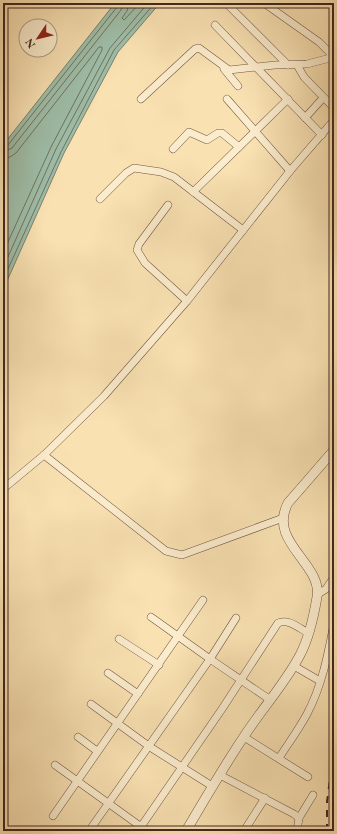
<svg xmlns="http://www.w3.org/2000/svg" width="337" height="834" viewBox="0 0 337 834" font-family="'EB Garamond',serif">
<style>
.water{fill:#9ebea8;stroke:#798270}
.lines{fill:none;stroke-linecap:round;stroke-linejoin:round}
.shore{stroke:#707262;stroke-width:1}
.minor-casing{stroke:#705642;stroke-width:8}
.tertiary-casing{stroke:#705642;stroke-width:10}
.minor{stroke:#fbeccd;stroke-width:7}
.tertiary{stroke:#fbeccd;stroke-width:9}
.rail{stroke:#42271d;stroke-width:2;stroke-dasharray:7 7;stroke-linecap:butt}
</style>
<rect width="100%" height="100%" fill="#f9e1b2"/>
<filter id="stains"><feTurbulence type="fractalNoise" baseFrequency=".005" numOctaves="4"/><feColorMatrix values="0 0 0 0 .2 0 0 0 0 .09 0 0 0 0 .02 0 0 0 .5 -.17"/></filter>
<radialGradient id="worn" r=".72"><stop offset=".6" stop-color="#630" stop-opacity="0"/><stop offset="1" stop-color="#630" stop-opacity=".3"/></radialGradient>
<polygon class="water" points="115,3 160,3 118,52 64,153 3,290 3,145"/>
<g class="lines">
<g class="shore">
<polyline points="129,3 127,11 122,18 124,20 140,3"/>
<polyline points="3,147 8,145 117,7 118,3"/>
<polyline points="3,152 12,148 121,10 123,3"/>
<polyline points="3,158 10,157 16,153 99,47 102,47 102,50 51,147 3,253"/>
<polyline points="3,268 56,149 110,48 148,3"/>
<polyline points="3,280 61,152 114,50 155,3"/>
</g>
<g class="minor-casing">
<g id="minor">
<polyline points="226,3 288,65"/>
<polyline points="264,3 319,42 334,57"/>
<polyline points="3,4 5,3"/>
<polyline points="215,25 322,135"/>
<polyline points="297,65 304,77 334,108"/>
<polyline points="224,69 238,86"/>
<polyline points="141,99 195,49 199,48 229,70 275,65 307,64 334,57"/>
<polyline points="227,99 290,171"/>
<polyline points="305,118 323,98"/>
<polyline points="173,149 189,132 207,140 218,133 222,133 239,147"/>
<polyline points="193,192 288,99"/>
<polyline points="100,199 126,173 134,168 161,172 174,177 243,230"/>
<polyline points="168,205 139,244 137,250 145,263 187,301"/>
<polyline points="44,455 166,551 182,555 283,518"/>
<polyline points="3,489 44,455 104,396 187,301 290,171 334,120"/>
<polyline points="318,594 326,589 334,577"/>
<polyline points="236,618 210,659 269,699"/>
<polyline points="119,639 159,665"/>
<polyline points="294,666 320,681"/>
<polyline points="108,673 138,694"/>
<polyline points="91,704 150,747 212,786"/>
<polyline points="78,737 97,751"/>
<polyline points="244,737 308,777"/>
<path d="M279 758C288 744 299 729 307 714 322 686 328 654 334 623"/>
<polyline points="55,765 147,831"/>
<polyline points="220,775 294,814 299,818 297,831"/>
<polyline points="53,816 203,600"/>
<polyline points="299,818 313,795"/>
<polyline points="89,831 210,659 151,617"/>
<path d="M138 831 222 709 278 623C288 618 299 628 308 633"/>
<polyline points="244,831 265,798"/>
</g>
</g>
<g class="tertiary-casing">
<path id="tertiary" d="M186 831C205 799 224 766 245 735 262 709 286 682 300 655 309 638 314 615 317 597 323 564 267 542 288 503L334 450"/>
</g>
<use href="#minor" class="minor"/>
<use href="#tertiary" class="tertiary"/>
<polyline class="rail" points="327,831 327,802 334,749"/>
</g>
<rect width="337" height="834" fill="none" stroke="#f9e1b2" stroke-width="16"/>
<rect x="4" y="4" width="329" height="826" fill="none" stroke="#42271d" stroke-width="2"/>
<rect x="8" y="8" width="321" height="818" fill="none" stroke="#42271d"/>
<g transform="translate(38 38) rotate(235)"><circle r="19" fill="#fbeccd" stroke="#b19d87"/>
<path d="M0-3L7 15L0 10L-7 15Z" fill="#8f2418"/>
<text y="-6" font-size="11" font-weight="bold" text-anchor="middle" fill="#42271d">N</text>
</g>
<rect width="100%" height="100%" filter="url(#stains)"/>
<rect width="100%" height="100%" fill="url(#worn)"/>
</svg>
